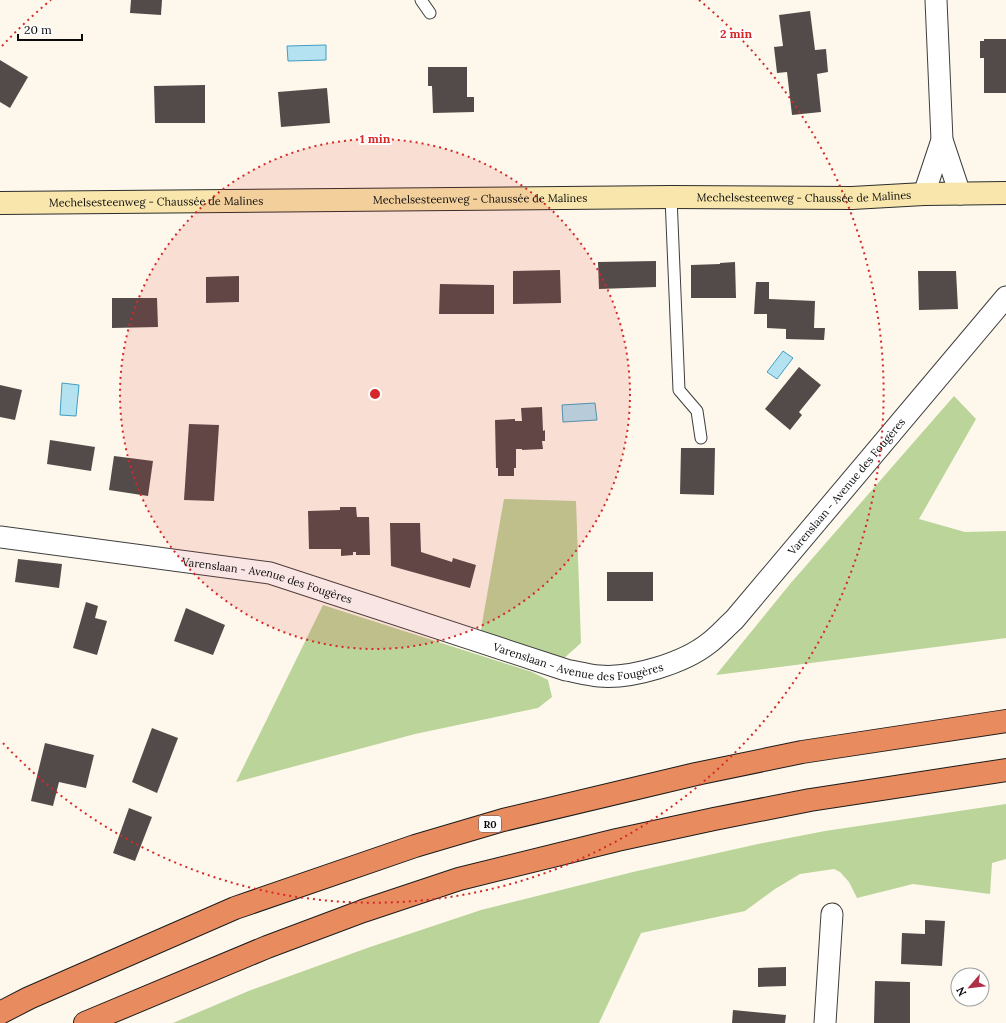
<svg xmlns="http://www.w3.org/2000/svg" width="1006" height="1023" viewBox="0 0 1006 1023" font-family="Lora,serif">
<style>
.forest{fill:#bbd499}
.water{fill:#b4e2f1;stroke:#419ec1}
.building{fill:#534b49}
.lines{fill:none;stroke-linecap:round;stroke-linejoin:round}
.service-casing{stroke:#3e3e3e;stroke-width:13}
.minor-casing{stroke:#3e3e3e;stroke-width:23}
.secondary-casing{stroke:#2d2d2d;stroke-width:24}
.motorway-casing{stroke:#1c1c1c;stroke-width:24}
.service{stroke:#fff;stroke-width:11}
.minor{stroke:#fff;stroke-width:21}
.secondary{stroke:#f8e6ac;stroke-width:22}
.motorway{stroke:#e88c5f;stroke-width:22}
.ring{fill:none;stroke:#d62828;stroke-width:2;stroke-dasharray:2 4}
.labels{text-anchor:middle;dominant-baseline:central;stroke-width:4;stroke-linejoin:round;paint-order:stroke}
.shield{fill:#fff;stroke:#545454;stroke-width:1}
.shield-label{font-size:10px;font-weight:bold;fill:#0b0b0b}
.street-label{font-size:11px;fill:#0b0b0b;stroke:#fff}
.centre{fill:#d62828;stroke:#fff;stroke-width:2}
.ring-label{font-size:12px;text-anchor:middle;font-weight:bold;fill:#d62828;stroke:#fff;stroke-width:4;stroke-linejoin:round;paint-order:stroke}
</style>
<rect width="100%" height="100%" fill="#fdf8eb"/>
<g class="forest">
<polygon points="954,396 976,419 919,519 965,532 1006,531 1006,638 716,675 790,584"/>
<polygon points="504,499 576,501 581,643 563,659 480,635"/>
<polygon points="323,605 532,672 548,680 552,697 538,708 415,734 236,782"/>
<polygon points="1006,804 1006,859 992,863 990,894 913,884 857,898 849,882 840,872 834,869 800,874 775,889 745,911 641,933 599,1023 173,1023 251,990 370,947 481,910 633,872 758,844 825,831"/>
</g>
<g class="water">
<polygon points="326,45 326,60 288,61 287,46"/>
<polygon points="783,351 793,358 777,379 767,372"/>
<polygon points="62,383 79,385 76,416 60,415"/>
<polygon points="595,403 597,420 563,422 562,405"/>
</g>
<g class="building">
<polygon points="131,0 162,0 161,15 130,13"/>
<polygon points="810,11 815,50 826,49 828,72 817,74 821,112 792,115 787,72 777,73 774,47 783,46 779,15"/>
<polygon points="984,39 1006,39 1006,93 984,93 984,58 980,58 980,41 984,41"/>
<polygon points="0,60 28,77 10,108 0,102"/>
<polygon points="428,67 467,67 467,97 474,97 474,112 433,113 432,86 428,86"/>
<polygon points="205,85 205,123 155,123 154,86"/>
<polygon points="327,88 330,123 281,127 278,92"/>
<polygon points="656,261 656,287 599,289 598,262"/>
<polygon points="735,262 736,298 691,298 691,265 720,264 720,263"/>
<polygon points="560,270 561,303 513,304 513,271"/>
<polygon points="918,271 956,271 958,309 919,310"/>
<polygon points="239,276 239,302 206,303 206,277"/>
<polygon points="756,282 769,282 769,299 815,301 814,328 825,328 824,340 786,339 786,329 767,328 767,314 754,314"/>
<polygon points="440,284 494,285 494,314 439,314"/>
<polygon points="112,298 157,298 158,327 112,328"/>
<polygon points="799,367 821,385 799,412 802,415 790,430 765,409"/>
<polygon points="0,385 22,390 15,420 0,417"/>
<polygon points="542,407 543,431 545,430 545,441 542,441 543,449 522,450 522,449 516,449 516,468 514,468 514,476 498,476 498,468 496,468 495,420 515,419 515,421 522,421 521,408"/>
<polygon points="189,424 219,425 214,501 184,500"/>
<polygon points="50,440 95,447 91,471 47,464"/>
<polygon points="681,448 715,448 714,495 680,494"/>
<polygon points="114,456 153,461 148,496 109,490"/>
<polygon points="340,507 356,507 357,517 369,517 370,555 356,555 356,552 353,552 353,555 341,556 341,549 309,549 308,511 340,510"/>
<polygon points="390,523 420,523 421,552 452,562 453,558 476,565 470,588 391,566"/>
<polygon points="18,559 62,564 59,588 15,582"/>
<rect x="607" y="572" width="46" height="29"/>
<polygon points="86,602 98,606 95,618 107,621 97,655 73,648"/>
<polygon points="186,608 225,625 213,655 174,641"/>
<polygon points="152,728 178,738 157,793 132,782"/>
<polygon points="45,743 94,755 86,788 59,782 53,806 31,801"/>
<polygon points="129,808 152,817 135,861 113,853"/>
<polygon points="925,920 945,921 942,966 901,964 902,933 925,934"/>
<polygon points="786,967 786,986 758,987 758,968"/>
<polygon points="875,981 910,982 910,1023 874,1023"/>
<polygon points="733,1010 786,1015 785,1023 732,1023"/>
</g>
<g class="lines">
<g class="service-casing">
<g id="service">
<polyline points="421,0 430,13"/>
<polyline points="671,197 679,390 697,411 701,438"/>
</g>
</g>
<g class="minor-casing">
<g id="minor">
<polyline points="936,0 942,140 960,194"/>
<polyline points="924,194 942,140"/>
<path id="s1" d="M0 537 270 573 566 670C577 672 588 675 599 676 632 679 684 663 709 643 718 636 726 627 734 620L1006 297"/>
<polyline points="825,1023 832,914"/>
</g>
</g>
<g class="secondary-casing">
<g id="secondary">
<path id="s2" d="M0 203 671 197 852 198 924 194 1006 193"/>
</g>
</g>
<g class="motorway-casing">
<g id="motorway">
<polyline points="0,1013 29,998 235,908 415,846 503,820 696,774 802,752 1006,721"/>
<polyline points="85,1023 267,947 363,911 459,879 617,840 714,819 810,800 1006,770"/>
</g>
</g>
<use href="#service" class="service"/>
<use href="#minor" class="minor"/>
<use href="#secondary" class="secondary"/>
<use href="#motorway" class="motorway"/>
</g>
<circle cx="375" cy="394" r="255" fill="#d62828" fill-opacity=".12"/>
<g class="ring">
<circle cx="375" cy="394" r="255"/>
<path d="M2 46A510 510 0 0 1 51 0M699 0A510 510 0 1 1 2 742"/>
</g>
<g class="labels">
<rect class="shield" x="479" y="816" width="22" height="16" rx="3"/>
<g class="shield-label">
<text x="490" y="824">R0</text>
</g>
<g class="street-label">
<text stroke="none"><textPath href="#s2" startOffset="804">Mechelsesteenweg - Chaussée de Malines</textPath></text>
<text stroke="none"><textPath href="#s2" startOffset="480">Mechelsesteenweg - Chaussée de Malines</textPath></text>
<text stroke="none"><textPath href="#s2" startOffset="156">Mechelsesteenweg - Chaussée de Malines</textPath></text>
<text stroke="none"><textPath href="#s1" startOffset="943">Varenslaan - Avenue des Fougères</textPath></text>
<text stroke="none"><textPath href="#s1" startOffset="271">Varenslaan - Avenue des Fougères</textPath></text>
<text stroke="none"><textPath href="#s1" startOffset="595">Varenslaan - Avenue des Fougères</textPath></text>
</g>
</g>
<circle cx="375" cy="394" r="6" class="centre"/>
<g class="ring-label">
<text x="736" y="38">2 min</text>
<text x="375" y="143">1 min</text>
</g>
<g transform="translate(970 987) rotate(242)"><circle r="19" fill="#ffffff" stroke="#9d9d9d"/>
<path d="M0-3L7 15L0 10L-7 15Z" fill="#af2f46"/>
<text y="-6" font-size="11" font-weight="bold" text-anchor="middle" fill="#0b0b0b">N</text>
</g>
<path d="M18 34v6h64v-6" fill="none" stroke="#0b0b0b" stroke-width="2"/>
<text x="24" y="34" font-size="12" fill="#0b0b0b" stroke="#ffffff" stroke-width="3" paint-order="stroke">20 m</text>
</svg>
